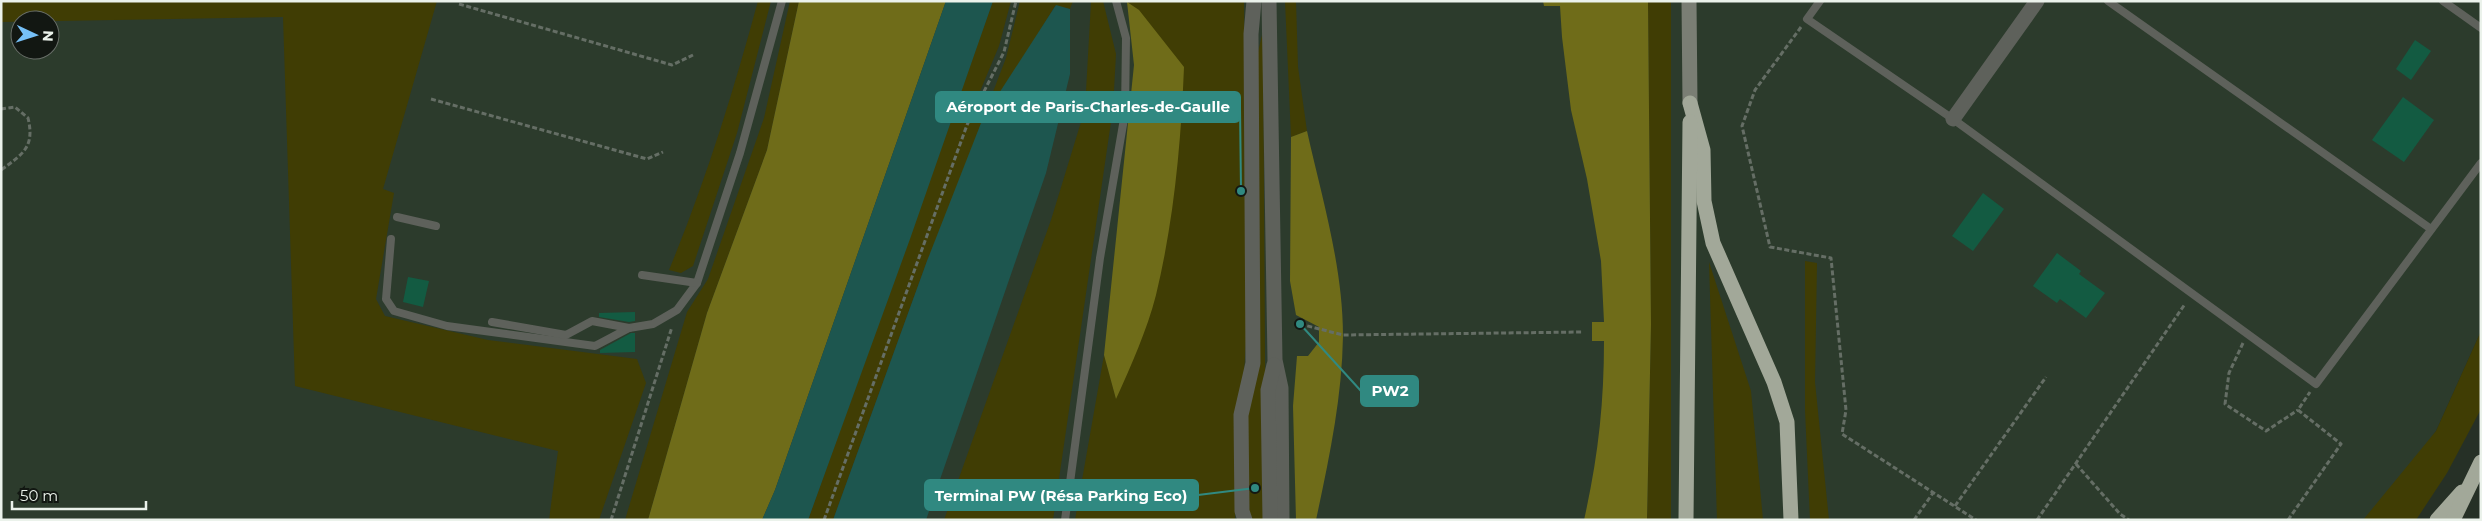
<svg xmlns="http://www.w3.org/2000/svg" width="2482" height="521" viewBox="0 0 2482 521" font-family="Montserrat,sans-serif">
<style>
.built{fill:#2c3b2c;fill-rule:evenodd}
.green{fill:#403d04}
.forest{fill:#6f6c19}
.water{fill:#1d564f}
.building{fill:#135b42}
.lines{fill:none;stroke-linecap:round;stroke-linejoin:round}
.path{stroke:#656e65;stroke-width:3;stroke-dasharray:5 2.5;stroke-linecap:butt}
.lane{stroke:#5e615b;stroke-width:8}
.street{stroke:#5e615b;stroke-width:15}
.secondary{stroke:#7a7e74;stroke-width:15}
.highway{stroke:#a2a899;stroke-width:15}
.leader{fill:none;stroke:#308981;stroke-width:2}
.callout-dot{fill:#308981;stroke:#121712;stroke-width:2}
.callout{fill:#308981;stroke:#308981;stroke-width:2}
.callout-label{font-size:15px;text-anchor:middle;font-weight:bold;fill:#fff}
</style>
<rect width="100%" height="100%" fill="#263026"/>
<path class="built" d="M1 1H2481V331L2436 431 2372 520H1ZM20 20H50V50H20Z"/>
<g class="green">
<polygon points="1,1 437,1 383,189 394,193 376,299 385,316 488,340 637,359 646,383 599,520 549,520 558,451 295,386 283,17 1,22"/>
<path d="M758 1H771L737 133 693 266 681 273 669 270C705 183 733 93 758 1Z"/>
<polygon points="790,1 799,1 767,150 707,313 648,520 625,520 687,312 708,279 764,118"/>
<polygon points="993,1 1011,1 999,46 973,108 983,118 1006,58 1020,1 1073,1 1070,9 1055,6 1022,60 927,261 833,520 808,520"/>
<polygon points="1103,1 1116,54 1113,108 1053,520 944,520 1051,220 1085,109 1091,2"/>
<polygon points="1127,1 1244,1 1247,328 1244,372 1235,412 1235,520 1075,520 1104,355 1116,398 1170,222"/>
<polygon points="1285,1 1296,1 1298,67 1307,131 1291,137"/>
<polygon points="1648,1 1671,1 1671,520 1647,520 1651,324"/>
<polygon points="1263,31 1266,520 1251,520 1248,511 1248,414 1257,56"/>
<polygon points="1805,261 1817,263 1815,382 1829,520 1810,520 1805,410"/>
<polygon points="1709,262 1751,391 1763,520 1717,520"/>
<polygon points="2481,331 2481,409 2447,473 2416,520 2363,520 2436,431"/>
</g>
<g class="forest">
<polygon points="799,1 946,1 775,490 762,520 648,520 707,313 767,150"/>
<path d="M1543 1H1648L1651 324 1647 520H1584C1598 458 1604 404 1604 341H1592V322H1604L1601 261 1587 179 1571 110 1562 37 1560 6H1544Z"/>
<path d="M1127 2 1139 10 1184 67C1181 144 1174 220 1156 295 1147 330 1131 366 1116 399L1104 355 1134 65Z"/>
<path d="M1307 131C1322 198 1343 267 1343 336 1342 399 1329 459 1316 520H1296L1293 406 1297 356H1308L1319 342V327L1296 315 1290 281 1291 137Z"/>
</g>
<g class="water">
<polygon points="946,1 993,1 910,239 808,520 762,520 775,490"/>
<polygon points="1056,5 1070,9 1070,74 1046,173 926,520 833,520 927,261 983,118"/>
</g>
<g class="building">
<polygon points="2415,40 2431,51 2411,80 2396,69"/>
<polygon points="2403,97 2434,120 2404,162 2372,140"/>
<polygon points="1983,193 2004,209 1973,251 1952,236"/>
<polygon points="2057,253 2081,271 2079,274 2105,293 2086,318 2060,299 2057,303 2033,286"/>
<polygon points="408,277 429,281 423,307 403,302"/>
<polygon points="635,312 635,321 629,322 599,317 599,313"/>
<polygon points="631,333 635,333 635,352 600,353 600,350"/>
</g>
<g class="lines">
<g class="path">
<polyline points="459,4 672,65 693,55"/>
<polyline points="1801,27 1755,90 1742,126 1770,247 1831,258 1846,410 1842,434 1976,520"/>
<polyline points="431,99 647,159 663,152"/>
<path d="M1 109 15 107 28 118C35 147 23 154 1 170"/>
<polyline points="1300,324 1343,335 1583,332"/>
<polyline points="2243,343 2229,373 2225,404 2266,431 2298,410"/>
<polyline points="2076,464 2120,514 2129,520"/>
<polyline points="1955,506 2046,377"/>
<polyline points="611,520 672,327"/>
<polyline points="824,520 967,125 1004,52 1016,1"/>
<polyline points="1914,520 1933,493"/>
<polyline points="2037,520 2185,304"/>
<polyline points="2288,520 2341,444 2298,410 2310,392"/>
</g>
<g class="lane">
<polyline points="1820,1 1807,19 1953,119 2316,384 2481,163"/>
<polyline points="2108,1 2431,229"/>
<polyline points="2443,1 2481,28"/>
<polyline points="397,217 436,226"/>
<polyline points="391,239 386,299 394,311 447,326 595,346 629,328 653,324 677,310 697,283 740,153 782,1"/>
<polyline points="642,275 697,283"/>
<polyline points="492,322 566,335 592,321 629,328"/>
<polyline points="1065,520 1100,258 1125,113 1126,38 1116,1"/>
</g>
<g class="street">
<polyline points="1269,1 1275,360 1281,388 1282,520"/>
<polyline points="1953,119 2037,1"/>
<polyline points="1245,520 1242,511 1241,415 1253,363 1251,34 1254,1"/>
<polyline points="1270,520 1268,390 1274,365"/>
</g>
<polyline class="secondary" points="1689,1 1690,103"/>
<g class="highway">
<polyline points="1690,103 1703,150 1704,201 1713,243 1774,382 1787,422 1791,520"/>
<polyline points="1686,520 1690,122"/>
<polyline points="2437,520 2462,492"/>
<polyline points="2453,520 2481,462"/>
</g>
</g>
<path class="leader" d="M1241 191L1240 107M1300 324L1361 391M1255 488L1198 495"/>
<g class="callout-dot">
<circle cx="1241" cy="191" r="5"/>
<circle cx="1300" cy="324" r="5"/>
<circle cx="1255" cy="488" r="5"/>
</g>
<g class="callout">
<rect x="936" y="92" width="304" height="30" rx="5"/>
<rect x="1361" y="376" width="57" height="30" rx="5"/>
<rect x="925" y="480" width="273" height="30" rx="5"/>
</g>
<g class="callout-label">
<text x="1088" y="112">Aéroport de Paris-Charles-de-Gaulle</text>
<text x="1390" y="396">PW2</text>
<text x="1061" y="501">Terminal PW (Résa Parking Eco)</text>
</g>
<rect width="2482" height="521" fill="none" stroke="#ebf2eb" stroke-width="5"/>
<g transform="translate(35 35) rotate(94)"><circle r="24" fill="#121712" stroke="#696f69"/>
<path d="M0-4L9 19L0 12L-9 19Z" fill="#76c0f7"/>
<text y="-8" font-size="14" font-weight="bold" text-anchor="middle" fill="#ebf2eb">N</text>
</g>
<path d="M12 501v8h134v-8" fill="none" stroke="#ebf2eb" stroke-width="2.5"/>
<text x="20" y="501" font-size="15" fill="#ebf2eb" stroke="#121712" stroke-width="4" paint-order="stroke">50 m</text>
</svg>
